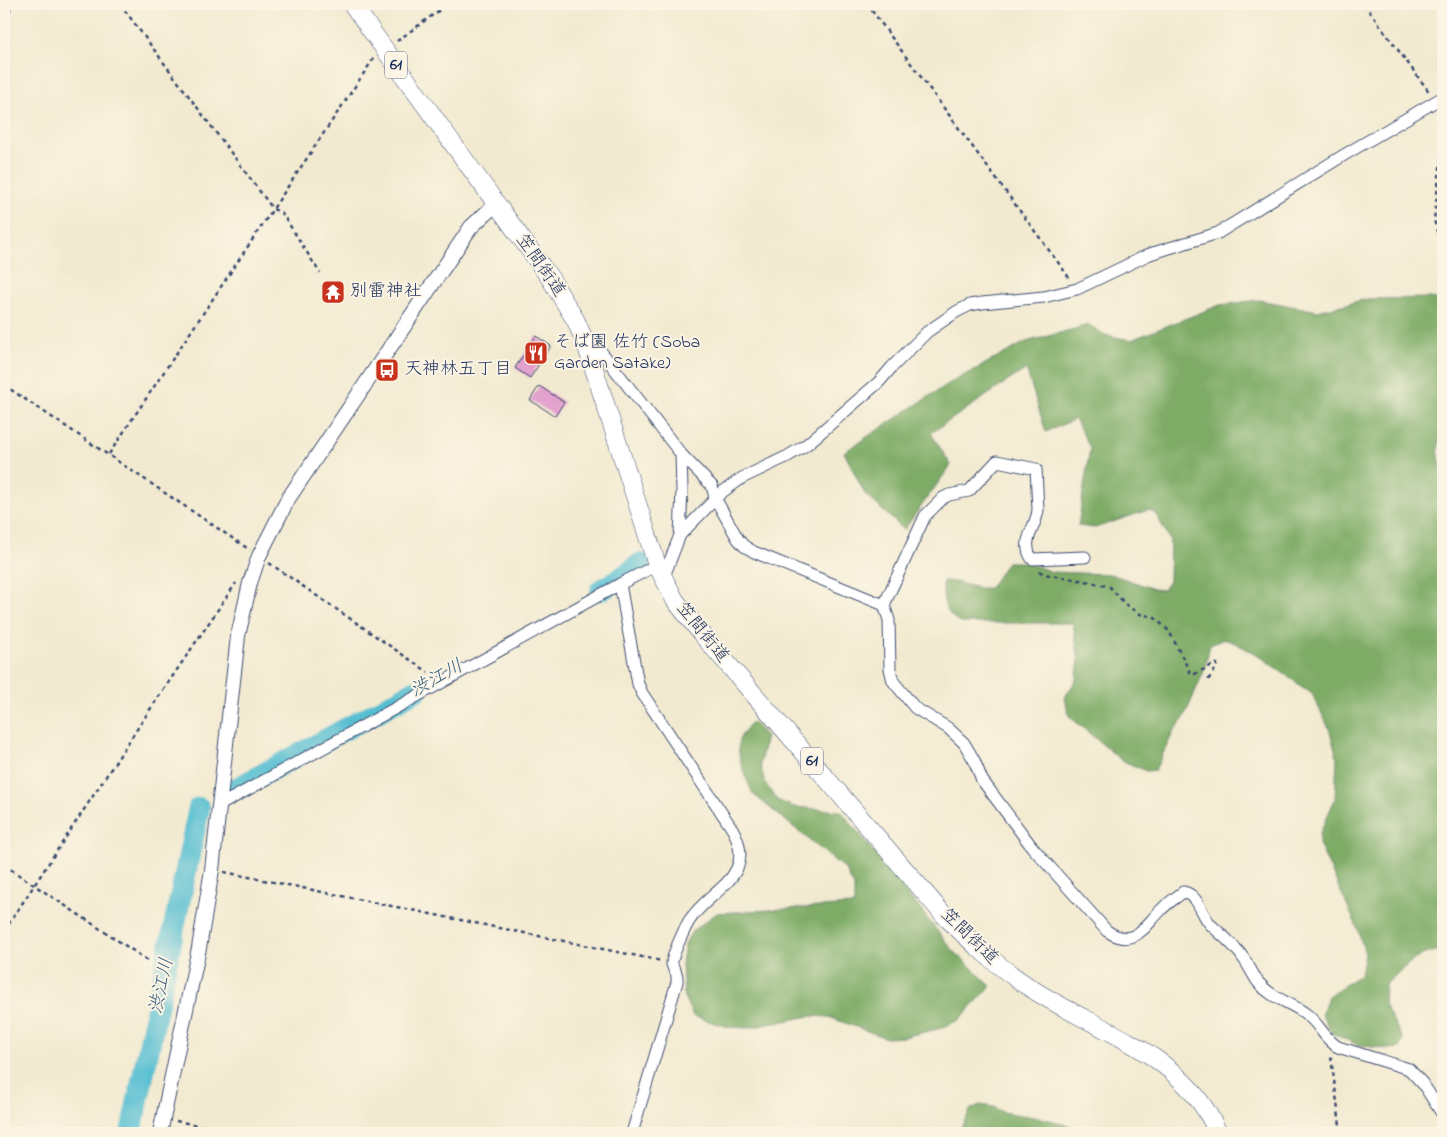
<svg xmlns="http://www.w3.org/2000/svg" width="1447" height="1137" viewBox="0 0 1447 1137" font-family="'Indie Flower','Klee One',sans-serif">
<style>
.forest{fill:#7eac66;stroke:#4c6e62}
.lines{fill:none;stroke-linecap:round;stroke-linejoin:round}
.river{stroke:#55bed1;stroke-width:22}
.building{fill:#e3a2ce}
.minor-casing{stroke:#3b4b6f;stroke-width:13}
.tertiary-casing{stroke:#3b4b6f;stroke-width:16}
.primary-casing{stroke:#3b4b6f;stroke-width:19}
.path{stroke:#3b4b6f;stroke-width:2.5;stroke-dasharray:4 4;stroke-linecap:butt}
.minor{stroke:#fff;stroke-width:11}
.tertiary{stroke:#fff;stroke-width:14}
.primary{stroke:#fff;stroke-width:18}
.labels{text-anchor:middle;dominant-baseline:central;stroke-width:4;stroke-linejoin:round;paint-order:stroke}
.shield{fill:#fcf5e5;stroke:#5e6a86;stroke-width:1}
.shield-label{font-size:16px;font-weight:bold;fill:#1b2f5e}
.street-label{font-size:18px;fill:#1b2f5e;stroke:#fcf5e5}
.poi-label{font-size:18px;fill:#1b2f5e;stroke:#fcf5e5;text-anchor:start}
.water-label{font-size:19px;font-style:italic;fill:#2c5a80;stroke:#fcf5e5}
</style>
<rect width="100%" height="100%" fill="#fcf5e5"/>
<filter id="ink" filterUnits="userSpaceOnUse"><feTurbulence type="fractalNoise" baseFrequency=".02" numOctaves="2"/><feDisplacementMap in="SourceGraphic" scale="10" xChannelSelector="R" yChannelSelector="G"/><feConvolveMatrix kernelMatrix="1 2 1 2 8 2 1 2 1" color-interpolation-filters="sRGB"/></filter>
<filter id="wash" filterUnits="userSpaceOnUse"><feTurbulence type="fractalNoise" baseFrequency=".0096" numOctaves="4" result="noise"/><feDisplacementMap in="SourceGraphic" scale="20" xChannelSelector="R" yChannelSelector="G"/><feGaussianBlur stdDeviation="1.12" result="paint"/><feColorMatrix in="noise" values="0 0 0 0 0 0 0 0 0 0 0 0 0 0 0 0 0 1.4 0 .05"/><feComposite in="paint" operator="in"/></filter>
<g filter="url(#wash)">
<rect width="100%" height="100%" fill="#f2ead0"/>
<g class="forest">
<path d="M1430 298 1443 300V430C1436 444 1438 457 1443 472V951C1419 949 1401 971 1385 985L1384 1004 1403 1039 1399 1048 1387 1049 1358 1045 1332 1033 1322 1015 1328 996 1361 974 1365 954 1357 927 1319 844 1320 833 1335 799 1337 757 1329 728 1312 694 1258 655 1233 642 1224 639 1210 645 1204 671 1184 718 1173 733 1155 770 1146 771 1121 760 1069 716 1065 697 1076 680 1079 661 1073 623H961C943 613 943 600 943 581 960 580 973 590 990 588L1007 562H1025L1052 572 1110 574 1154 589 1163 590 1169 581 1170 540 1156 514 1148 510 1095 528 1078 526 1090 448 1075 419 1046 432 1026 369 931 433 951 465 904 530 865 494 844 452 948 384 1026 342 1089 325 1105 335 1131 340 1220 305 1259 300 1318 311 1367 299Z"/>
<path d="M752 722 766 736 760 764 765 783 777 800 794 807 841 811 952 949 991 986 959 1020 941 1028 904 1037 886 1038 829 1017 810 1016 748 1028 728 1027 693 1016 684 997 682 964 685 944 692 931 717 913 854 905V887L845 869 753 794C747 781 734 751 740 738 743 732 748 727 752 722Z"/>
<polygon points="980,1105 994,1107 1002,1112 1046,1119 1075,1127 1084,1133 958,1133 971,1109"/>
</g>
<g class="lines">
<g class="river">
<polyline points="601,590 617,581 640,564"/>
<polyline points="232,791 417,690"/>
<polyline points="131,1133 199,808"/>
</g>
</g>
<g id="blocks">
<g class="building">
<polygon points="536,336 551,346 530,378 515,368"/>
<polygon points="539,386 564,402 555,416 530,400"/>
</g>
</g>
</g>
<g filter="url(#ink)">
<use href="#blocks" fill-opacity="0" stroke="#3b4b6f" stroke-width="1"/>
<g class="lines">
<g class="minor-casing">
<g id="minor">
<path d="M586 344 599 349 681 454 712 486 715 498 738 539 744 546 754 552 884 605 889 620 890 669 893 681 915 708 948 728 964 743 974 760 982 780 1032 847 1107 931C1134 949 1144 927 1161 910 1167 903 1176 898 1183 892 1199 894 1201 916 1212 926 1223 936 1236 946 1244 959 1249 966 1253 975 1258 982 1273 1000 1291 1002 1306 1014 1319 1023 1324 1039 1338 1047L1409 1069 1423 1084 1443 1115"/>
<polyline points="680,535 682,490 681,454"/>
<polyline points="663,579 680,535 721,493 742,478 788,456 806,445 879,382 892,367 927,332 956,312 970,305 982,303 1044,297 1077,289 1150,254 1218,233 1344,155 1443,97"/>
<path d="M620 584 638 684 642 693 733 830C758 878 709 889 689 921 685 928 671 957 672 964 674 973 678 970 677 982L632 1133"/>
<path d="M884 605 925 516 943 498 949 495 969 491 997 461 1036 469 1038 510C1036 528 1020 541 1032 559L1085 557"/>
<polyline points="220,805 620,584 657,565"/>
</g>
</g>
<g class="tertiary-casing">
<polyline id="tertiary" points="160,1133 199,948 212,870 238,636 250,583 259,556 288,499 471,227 496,204"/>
</g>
<g class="primary-casing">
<path id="primary" d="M352 4 550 278 576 321 586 344 657 565 675 600 701 633 944 915C972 943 999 968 1032 989 1100 1033 1183 1052 1218 1133"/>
</g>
<g class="path">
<polyline points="120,4 273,209 282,213 320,273"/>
<polyline points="867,4 1071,280"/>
<polyline points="1364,4 1430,93"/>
<polyline points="4,19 14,4"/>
<polyline points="397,41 448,4"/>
<polyline points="1443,142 1434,220 1438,235 1443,246"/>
<polyline points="4,385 250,550"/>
<polyline points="109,454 374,58"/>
<polyline points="269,563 428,672"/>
<polyline points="1039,571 1044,574 1091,582 1110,587 1127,606 1140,614 1154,617 1169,631 1191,674 1195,674 1214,664 1217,664 1217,667 1206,683"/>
<polyline points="4,865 150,962"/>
<polyline points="224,872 662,961"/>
<polyline points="4,931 149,711 236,583"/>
<polyline points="1331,1057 1341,1133"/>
<polyline points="176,1121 238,1133"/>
</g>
<use href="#minor" class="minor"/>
<use href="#tertiary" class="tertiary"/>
<use href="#primary" class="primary"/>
</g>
</g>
<defs>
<g id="temple-square" transform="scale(1.25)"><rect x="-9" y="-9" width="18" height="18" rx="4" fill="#c8321e" stroke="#fcf5e5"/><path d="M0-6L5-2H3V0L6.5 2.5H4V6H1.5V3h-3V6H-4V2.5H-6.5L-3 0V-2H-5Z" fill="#fff"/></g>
<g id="restaurant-square" transform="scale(1.25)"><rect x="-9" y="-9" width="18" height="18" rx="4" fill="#c8321e" stroke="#fcf5e5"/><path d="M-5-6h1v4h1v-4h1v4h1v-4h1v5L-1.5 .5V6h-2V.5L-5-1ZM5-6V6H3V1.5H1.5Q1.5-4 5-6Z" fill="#fff"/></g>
<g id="bus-square" transform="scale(1.25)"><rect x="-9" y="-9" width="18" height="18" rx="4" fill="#c8321e" stroke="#fcf5e5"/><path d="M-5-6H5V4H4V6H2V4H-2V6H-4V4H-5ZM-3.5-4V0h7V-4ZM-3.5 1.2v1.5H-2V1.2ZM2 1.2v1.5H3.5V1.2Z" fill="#fff"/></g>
</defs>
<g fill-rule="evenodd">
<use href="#temple-square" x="333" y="292"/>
<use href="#restaurant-square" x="536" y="353"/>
<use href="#bus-square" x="387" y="370"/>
</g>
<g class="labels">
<g class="shield">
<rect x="385" y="51.5" width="22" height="27" rx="4"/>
<rect x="801" y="747.5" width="22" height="27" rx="4"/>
</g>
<g class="shield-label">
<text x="396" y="65">61</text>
<text x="812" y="761">61</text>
</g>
<g class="street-label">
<text transform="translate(540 266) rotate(55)">笠間街道</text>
<text transform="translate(702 633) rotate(51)">笠間街道</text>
<text transform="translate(969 937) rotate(44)">笠間街道</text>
</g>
<g class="poi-label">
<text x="350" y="292">別雷神社</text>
<text x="554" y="343">そば園 佐竹 (Soba<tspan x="554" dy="21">Garden Satake)</tspan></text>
<text x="404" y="370">天神林五丁目</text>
</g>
<g class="water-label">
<text transform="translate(437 679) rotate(-29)">渋江川</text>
<text transform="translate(162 986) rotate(-78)">渋江川</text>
</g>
</g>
<rect width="1447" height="1137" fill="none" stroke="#fcf5e5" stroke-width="20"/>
</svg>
